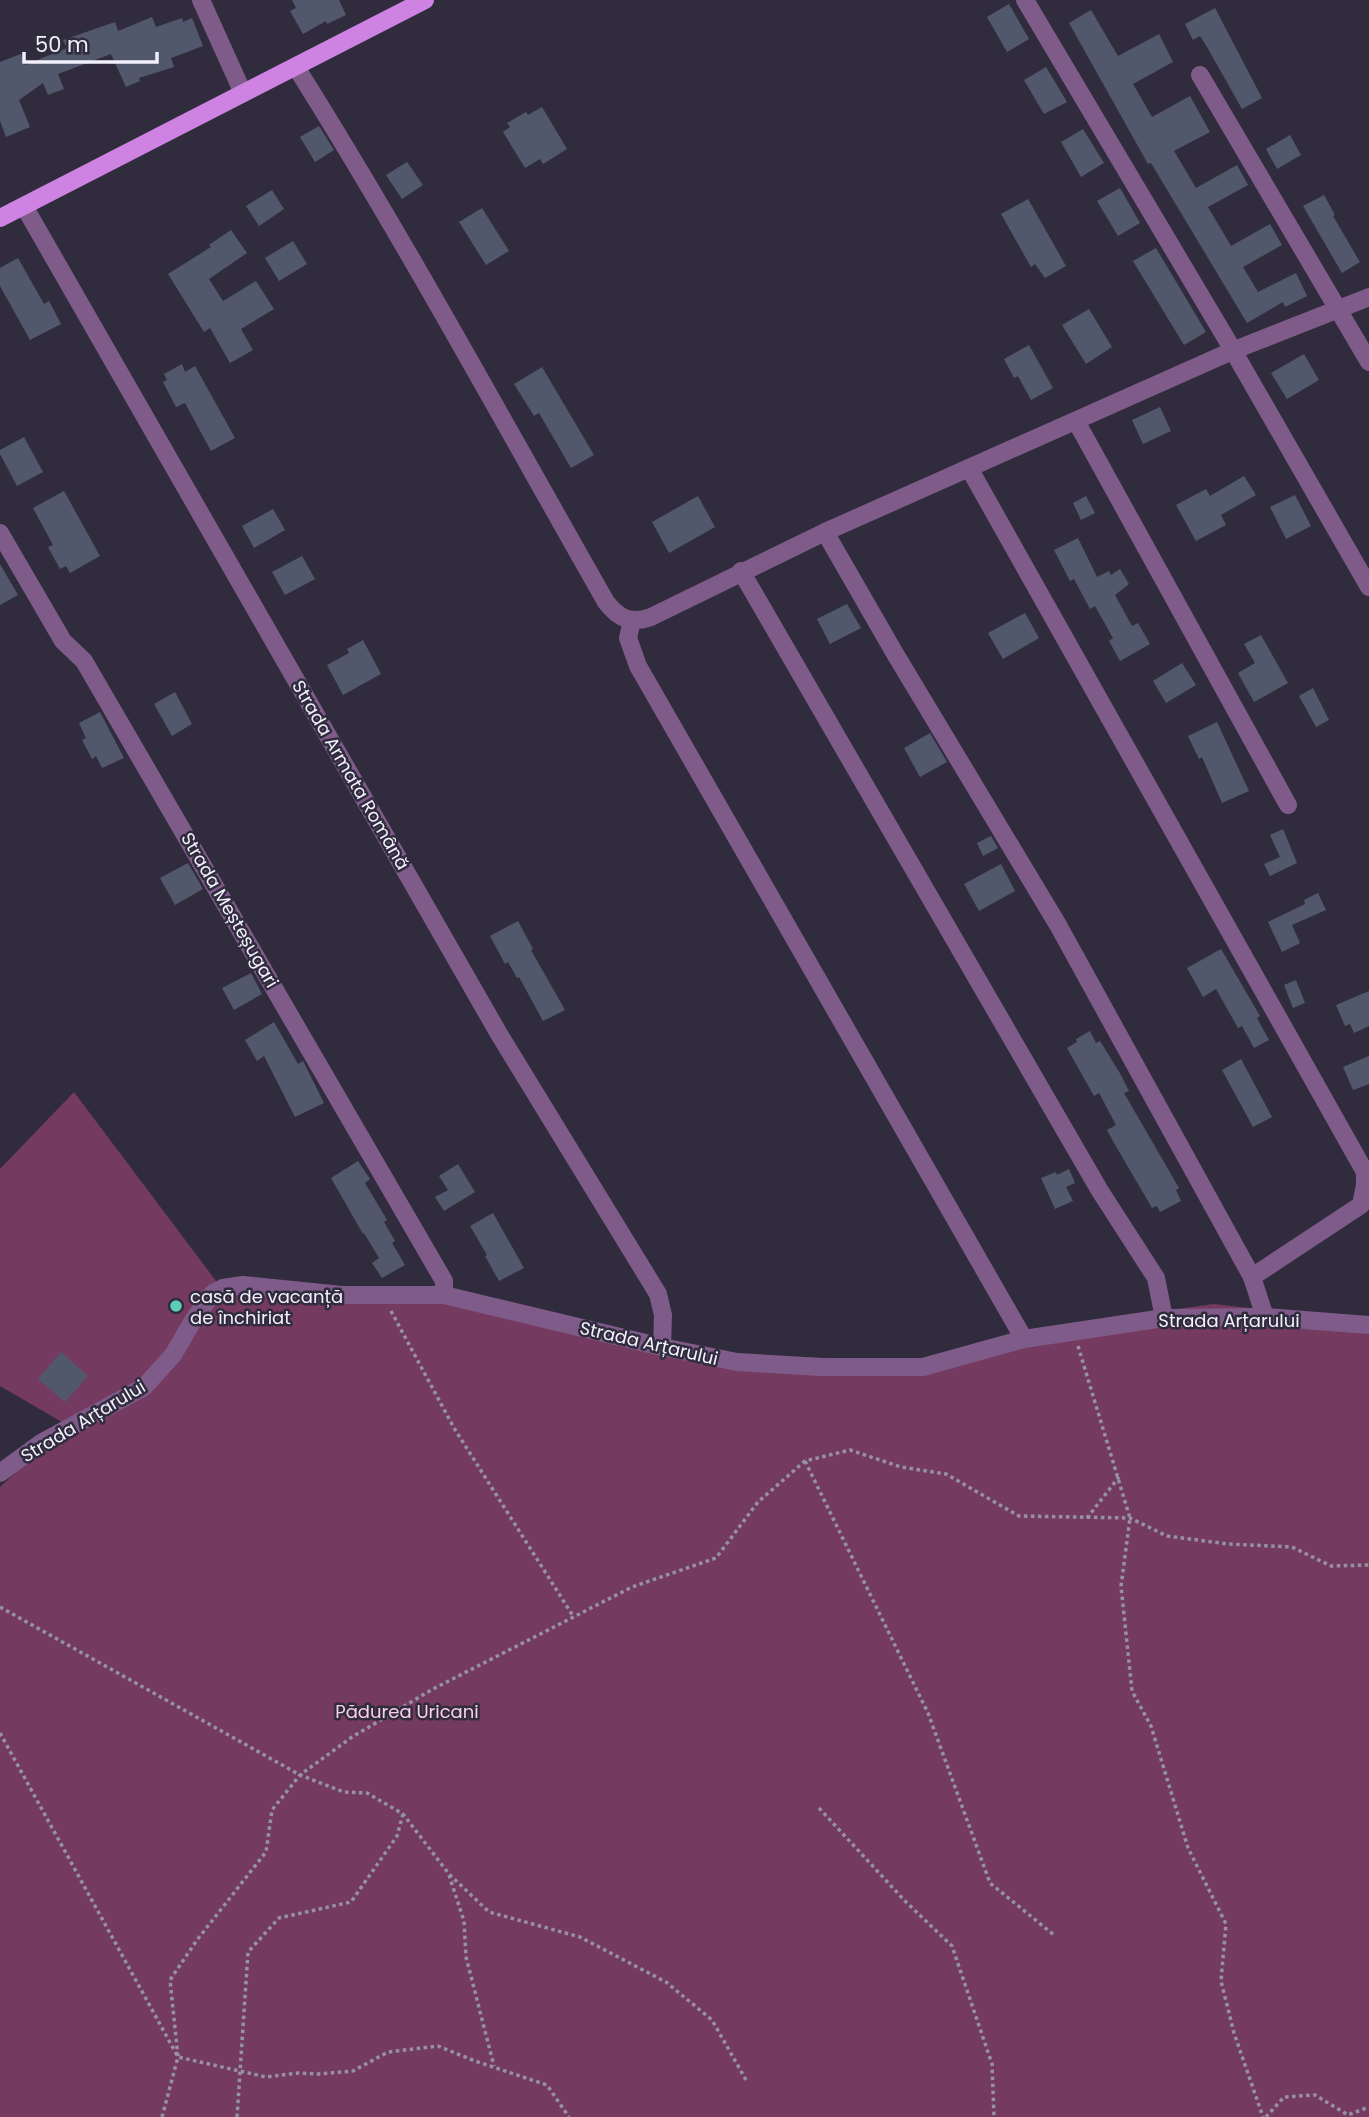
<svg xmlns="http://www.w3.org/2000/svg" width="1369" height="2117" viewBox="0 0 1369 2117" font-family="Poppins,sans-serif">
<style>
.green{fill:#753a60}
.building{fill:#52586b}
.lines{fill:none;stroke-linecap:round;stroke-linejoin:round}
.path{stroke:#9593a1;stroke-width:3.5;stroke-dasharray:3.5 3.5;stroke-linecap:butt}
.minor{stroke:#7f5b89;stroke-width:18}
.major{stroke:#ce83e2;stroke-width:18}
.poi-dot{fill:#5eceb8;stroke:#302c3e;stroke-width:2.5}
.labels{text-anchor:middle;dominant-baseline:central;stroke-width:5;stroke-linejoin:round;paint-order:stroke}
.street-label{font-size:18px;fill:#f2f0fc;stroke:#302c3e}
.poi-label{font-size:18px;fill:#f2f0fc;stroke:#302c3e;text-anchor:start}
.park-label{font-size:18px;fill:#fccfe9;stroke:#302c3e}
</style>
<rect width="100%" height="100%" fill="#302c3e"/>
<polygon class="green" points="74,1092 225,1293 435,1301 661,1351 922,1362 1030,1330 1213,1304 1369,1321 1369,2117 0,2117 0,1487 67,1425 0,1386 0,1169"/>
<g class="building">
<polygon points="292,0 339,0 346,15 327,24 326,21 303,34 290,11 296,8"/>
<polygon points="1009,4 1029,39 1007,52 987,17"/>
<polygon points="1215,8 1262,98 1242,109 1207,47 1200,36 1193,40 1185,24"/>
<polygon points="1091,10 1118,56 1159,34 1173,62 1133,84 1152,117 1190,96 1210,132 1174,151 1196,188 1237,165 1248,185 1208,207 1231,246 1270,224 1282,245 1243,267 1258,292 1296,273 1307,296 1285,307 1283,302 1247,323 1151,163 1148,164 1069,23"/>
<polygon points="152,17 156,27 182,18 183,22 192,18 203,46 171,58 174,67 139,78 140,81 126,87 111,54 58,74 64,89 48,95 43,83 19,100 30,127 6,137 0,121 0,62 21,54 25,65 67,48 63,40 115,22 118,31"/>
<polygon points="1046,67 1067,102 1044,114 1024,80"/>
<polygon points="542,107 567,149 543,164 540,159 525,168 503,132 510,127 507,123 526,112 528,115"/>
<polygon points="319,126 334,150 315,162 300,137"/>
<polygon points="1083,129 1104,163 1081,177 1061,142"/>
<polygon points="1290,135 1301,155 1277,169 1266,149"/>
<polygon points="407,162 423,185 402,199 386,175"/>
<polygon points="1120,188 1140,223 1118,236 1097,201"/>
<polygon points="272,190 284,209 259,226 246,206"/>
<polygon points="1324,195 1335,215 1333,216 1360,262 1342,273 1303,206"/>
<polygon points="1028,199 1066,266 1045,278 1035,264 1031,267 1001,214"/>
<polygon points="482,208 509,251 486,265 459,222"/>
<polygon points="231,230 247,253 209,279 223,301 256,281 274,309 241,329 253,350 230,363 210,328 204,332 168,274 211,247 209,245"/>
<polygon points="293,241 307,264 279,281 265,258"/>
<polygon points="1156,248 1206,332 1184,345 1133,261"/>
<polygon points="18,258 44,304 49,301 61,324 30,340 0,286 0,268"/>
<polygon points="1089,309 1112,347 1086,364 1062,325"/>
<polygon points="1029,345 1053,388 1031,400 1018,376 1014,378 1004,359"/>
<polygon points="1304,354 1319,380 1287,399 1271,373"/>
<polygon points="182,364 185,372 195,366 235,438 211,451 185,403 176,407 163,382 167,380 164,374"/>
<polygon points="542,367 594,455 571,468 539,413 534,416 514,384"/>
<polygon points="1160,407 1171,431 1143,444 1132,420"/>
<polygon points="24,437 43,472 17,486 0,454 0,450"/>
<polygon points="1244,476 1256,495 1221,515 1226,525 1196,541 1176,505 1206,489 1210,496"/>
<polygon points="64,491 100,556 70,573 66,566 60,569 48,547 53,545 33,508"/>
<polygon points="1295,495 1311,526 1286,539 1270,507"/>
<polygon points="698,496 715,527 669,553 652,522"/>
<polygon points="1086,496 1095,513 1081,520 1073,503"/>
<polygon points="273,509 285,530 254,548 242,526"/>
<polygon points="1078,538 1097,577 1109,571 1111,575 1120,569 1129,584 1115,595 1132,626 1138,623 1150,644 1120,661 1109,641 1113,638 1095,606 1090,609 1074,579 1070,581 1054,550"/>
<polygon points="302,556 315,579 285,595 272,572"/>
<polygon points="0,564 18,595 0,605"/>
<polygon points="847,604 861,628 830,644 817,619"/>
<polygon points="1025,613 1039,638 1003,659 988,633"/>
<polygon points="1261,635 1288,683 1254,702 1238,673 1255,663 1244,644"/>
<polygon points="363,640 381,674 343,695 327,665 349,653 347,649"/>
<polygon points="1182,663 1196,685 1166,703 1153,681"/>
<polygon points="1313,688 1329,720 1316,727 1299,696"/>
<polygon points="175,692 192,724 172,736 154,704"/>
<polygon points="100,712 124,758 102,768 96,756 92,759 82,740 86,738 79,723"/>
<polygon points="1217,722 1249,791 1222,803 1202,757 1199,759 1188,736"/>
<polygon points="930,733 947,762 920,777 904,748"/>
<polygon points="1283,829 1297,863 1270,876 1264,864 1280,857 1270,835"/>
<polygon points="991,836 998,848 983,856 977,843"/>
<polygon points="188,863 203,889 175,905 160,878"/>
<polygon points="1001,864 1015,891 979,911 964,884"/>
<polygon points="1318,893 1326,910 1292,925 1300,943 1282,952 1268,922 1305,904 1304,900"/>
<polygon points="518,921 533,949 531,950 565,1010 543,1021 519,977 517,978 508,962 505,964 490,936"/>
<polygon points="1221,949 1260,1016 1257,1018 1269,1040 1254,1048 1242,1026 1238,1028 1216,989 1203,997 1187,968"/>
<polygon points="251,973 262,994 234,1010 222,988"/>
<polygon points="1296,980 1305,1003 1293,1008 1284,985"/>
<polygon points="1369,991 1369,1026 1354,1033 1350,1024 1345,1026 1336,1005"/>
<polygon points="274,1022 298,1064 303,1061 324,1103 295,1117 264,1056 257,1061 245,1040"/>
<polygon points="1090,1031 1096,1043 1100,1041 1121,1075 1129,1091 1124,1093 1179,1188 1176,1190 1181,1201 1160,1212 1157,1206 1152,1208 1114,1143 1107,1130 1116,1125 1099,1093 1094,1096 1067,1048 1077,1042 1076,1039"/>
<polygon points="1369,1056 1369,1084 1353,1090 1343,1067"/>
<polygon points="1241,1059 1272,1117 1253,1127 1222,1070"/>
<polygon points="358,1161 370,1179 365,1183 387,1220 384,1222 395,1241 392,1243 405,1265 382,1278 372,1263 379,1258 364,1233 363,1234 331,1178"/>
<polygon points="458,1164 475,1192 444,1211 435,1197 448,1190 439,1176"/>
<polygon points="1069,1169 1075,1183 1066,1187 1073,1201 1055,1209 1041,1178 1056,1172 1057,1175"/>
<polygon points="493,1213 524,1268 499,1281 485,1256 487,1255 470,1226"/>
<polygon points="61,1352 88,1376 65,1402 38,1379"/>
</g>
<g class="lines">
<g class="path">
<polyline points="391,1311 454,1428 573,1616"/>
<polyline points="1078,1346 1130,1518 1121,1586 1132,1691 1151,1726 1188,1848 1226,1924 1221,1981 1234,2033 1263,2117"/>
<polyline points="805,1461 928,1713 990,1883 1054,1935"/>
<polyline points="1087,1518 1119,1477"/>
<polyline points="0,1607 300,1775 344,1792 367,1793 403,1814 449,1874 489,1912 580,1937 666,1982 712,2020 746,2080"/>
<polyline points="0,1733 178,2057 266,2077 298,2073 318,2074 353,2071 388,2052 438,2046 475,2061 547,2085 569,2117"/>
<polyline points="819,1808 905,1901 952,1946 992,2064 994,2117"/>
<polyline points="449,1875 464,1921 466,1957 494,2066"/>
<polyline points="162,2117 178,2057 170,1980 197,1940 266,1852 272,1810 300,1775 352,1737 433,1689 632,1587 716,1558 758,1502 805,1461 850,1450 901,1467 946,1474 1019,1516 1130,1518 1167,1536 1228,1544 1292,1547 1331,1566 1369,1565"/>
<polyline points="237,2117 248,1952 279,1918 351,1902 397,1836 403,1814"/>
<polyline points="1266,2117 1284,2097 1315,2095 1348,2115 1369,2107"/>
</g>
<g class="minor">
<polyline points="201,0 243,93"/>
<polyline points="1025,0 1227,340 1369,587"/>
<path d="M296 67C406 242 504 423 606 602 619 619 631 624 651 617L825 532 1232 351 1369 297"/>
<polyline points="1200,75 1369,362"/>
<polyline points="24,206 499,1034 658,1294 663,1315 662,1347"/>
<polyline points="1076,421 1288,805"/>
<polyline points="969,468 1365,1172 1365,1185 1361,1205 1252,1277 1265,1317"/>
<polyline points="825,532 894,652 1058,925 1252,1277"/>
<polyline points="0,533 63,641 84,661 444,1281 444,1295"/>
<polyline points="741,571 1100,1191 1156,1278 1164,1318"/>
<polyline points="632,621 628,638 638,666 1024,1339"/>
<polyline points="0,1473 41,1443 144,1387 173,1355 194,1319 213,1293 223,1288 243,1285 342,1295 444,1295 662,1347 737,1362 820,1367 923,1367 1024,1339 1164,1318 1265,1317 1369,1325"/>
</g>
<polyline class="major" points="0,218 425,0"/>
</g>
<circle class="poi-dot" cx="176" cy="1306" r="7"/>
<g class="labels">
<g class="street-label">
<text transform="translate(351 775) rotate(60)">Strada Armata Română</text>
<text transform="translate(230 910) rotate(60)">Strada Meșteșugari</text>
<text x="1229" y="1320">Strada Arțarului</text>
<text transform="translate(649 1343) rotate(13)">Strada Arțarului</text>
<text transform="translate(83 1421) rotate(-31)">Strada Arțarului</text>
</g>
<g class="poi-label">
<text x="190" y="1296">casă de vacanță<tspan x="190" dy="21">de închiriat</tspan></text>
</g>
<g class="park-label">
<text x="407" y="1711">Pădurea Uricani</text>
</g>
</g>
<path d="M24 52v10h133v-10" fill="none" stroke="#f2f0fc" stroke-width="3.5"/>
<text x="35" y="52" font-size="21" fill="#f2f0fc" stroke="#302c3e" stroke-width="5" paint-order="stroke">50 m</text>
</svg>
